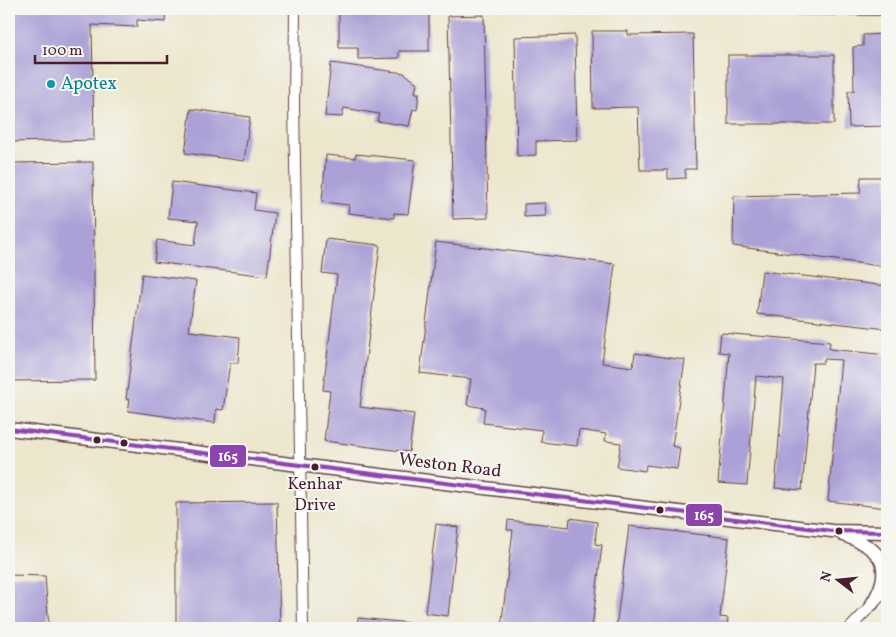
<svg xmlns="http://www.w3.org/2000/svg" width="896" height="637" viewBox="0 0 896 637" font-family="Vollkorn,serif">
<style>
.building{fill:#aba1d7}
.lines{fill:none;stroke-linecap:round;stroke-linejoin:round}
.minor-casing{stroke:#623d43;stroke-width:12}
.major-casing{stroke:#623d43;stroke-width:15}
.minor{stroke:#fff;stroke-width:10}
.major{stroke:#fff;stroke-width:12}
.bus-1-casing{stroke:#f6f6f2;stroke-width:8}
.bus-1{stroke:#8e44ad;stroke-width:4}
.culture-dot{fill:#0f9aa8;stroke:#f6f6f2;stroke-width:2}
.bus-dot{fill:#4a1f2b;stroke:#f6f6f2;stroke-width:2}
.labels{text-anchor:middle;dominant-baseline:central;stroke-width:4;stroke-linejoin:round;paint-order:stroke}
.bus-label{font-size:17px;fill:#4a1f2b;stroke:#f6f6f2}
.culture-label{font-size:18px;fill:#0d838f;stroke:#f6f6f2;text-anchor:start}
.street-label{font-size:18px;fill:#4a1f2b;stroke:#f6f6f2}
.line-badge{stroke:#f6f6f2;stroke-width:2}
.badge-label{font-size:14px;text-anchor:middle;font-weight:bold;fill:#fff}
</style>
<rect width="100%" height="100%" fill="#f6f6f2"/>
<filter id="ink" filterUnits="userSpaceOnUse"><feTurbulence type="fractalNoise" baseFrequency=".02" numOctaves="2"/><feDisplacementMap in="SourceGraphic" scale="10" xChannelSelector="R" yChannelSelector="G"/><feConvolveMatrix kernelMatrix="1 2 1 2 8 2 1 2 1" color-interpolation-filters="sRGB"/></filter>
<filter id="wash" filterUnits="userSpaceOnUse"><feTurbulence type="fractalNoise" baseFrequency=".0096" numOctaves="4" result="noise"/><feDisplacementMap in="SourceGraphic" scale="20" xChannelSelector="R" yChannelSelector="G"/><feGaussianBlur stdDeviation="1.12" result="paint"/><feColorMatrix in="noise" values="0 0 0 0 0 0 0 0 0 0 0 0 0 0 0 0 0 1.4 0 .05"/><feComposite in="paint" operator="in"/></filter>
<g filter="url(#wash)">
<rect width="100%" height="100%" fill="#ece6cc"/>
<g id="blocks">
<g class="building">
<polygon points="9,9 166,9 165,22 137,20 137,27 92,25 94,140 9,142"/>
<polygon points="339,9 367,9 366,12 429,11 429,51 399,51 399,58 358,59 358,48 339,48"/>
<polygon points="484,15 488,218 453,219 448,16"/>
<polygon points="592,31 628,31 628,35 693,34 696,169 685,169 686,178 668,179 668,170 640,170 638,107 593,108"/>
<polygon points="887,34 887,126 849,127 848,91 854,91 853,47 863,46 863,35"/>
<polygon points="575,35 577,140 536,141 536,155 517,156 515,37"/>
<rect x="728" y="55" width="106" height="69"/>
<polygon points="331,63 404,73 417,83 415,93 419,93 417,110 413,109 409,126 377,121 379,114 344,108 342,117 325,116"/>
<polygon points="191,109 250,117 244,161 185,153"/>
<polygon points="356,154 415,160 408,214 394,213 394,218 348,213 349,205 322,202 326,155 355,158"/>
<polygon points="93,162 95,380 9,381 9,163"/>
<polygon points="861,177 887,177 887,267 733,246 734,196 860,193"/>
<polygon points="172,182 256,193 254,210 275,213 267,276 154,262 157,240 195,245 198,221 168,218"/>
<polygon points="545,203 546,216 524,217 524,204"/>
<polygon points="326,239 380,245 360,407 414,414 409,452 324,441 330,391 323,390 337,275 322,273"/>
<polygon points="436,242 615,264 602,363 633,367 635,353 685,360 672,446 680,448 677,469 646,465 645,471 617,467 621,443 605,441 606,434 579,430 577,446 541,442 542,430 483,423 485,408 467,405 471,379 420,373"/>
<polygon points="762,271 887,286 887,329 757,314"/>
<polygon points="142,274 196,281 189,331 240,337 238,363 230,363 223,410 216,409 215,423 128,411 130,400 126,399"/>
<polygon points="721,333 830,342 829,349 887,355 887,508 828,501 841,360 824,359 823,363 813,363 802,490 775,488 784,379 756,376 747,485 718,483 729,353 719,352"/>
<polygon points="277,502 280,628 176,628 176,503"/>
<polygon points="570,518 597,522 595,544 602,545 592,628 501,628 513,530 507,530 508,520 569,527"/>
<polygon points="436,524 458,527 448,616 425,613"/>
<polygon points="629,526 729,538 720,617 728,618 727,628 616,628"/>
<polygon points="9,575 45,576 49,628 9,628"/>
<polygon points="358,618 411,623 410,628 357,628"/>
</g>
</g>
</g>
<g filter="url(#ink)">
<use href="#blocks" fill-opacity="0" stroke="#623d43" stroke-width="1"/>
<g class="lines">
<g class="minor-casing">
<g id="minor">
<polyline points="295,9 294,104 303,628"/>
<polyline points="753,9 887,10"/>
<polyline points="850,628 887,589"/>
</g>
</g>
<g class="major-casing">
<g id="major">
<polyline points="9,429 832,531 887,532"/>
<path d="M843 535C882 548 895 567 872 604"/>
</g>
</g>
<use href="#minor" class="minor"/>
<use href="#major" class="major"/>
<g class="bus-1-casing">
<polyline id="bus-1" points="9,429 832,531 887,532"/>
</g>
<use href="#bus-1" class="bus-1"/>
</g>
</g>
<circle class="culture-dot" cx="51" cy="84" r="5"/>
<g class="bus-dot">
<circle cx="97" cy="440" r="4.5"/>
<circle cx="124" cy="443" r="4.5"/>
<circle cx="315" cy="467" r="4.5"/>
<circle cx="660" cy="510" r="4.5"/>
<circle cx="839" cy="531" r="4.5"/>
</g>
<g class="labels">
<g class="bus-label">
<text x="315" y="484">Kenhar<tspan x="315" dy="21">Drive</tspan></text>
</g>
<g class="culture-label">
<text x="61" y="84">Apotex</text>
</g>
<g class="street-label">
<text transform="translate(450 466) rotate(7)">Weston Road</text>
</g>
</g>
<g class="line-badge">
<rect x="209" y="444" width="38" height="24" rx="5" fill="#8e44ad"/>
<rect x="685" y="503" width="38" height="24" rx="5" fill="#8e44ad"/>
</g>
<g class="badge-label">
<text x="228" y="461">165</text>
<text x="704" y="520">165</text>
</g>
<rect width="896" height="637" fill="none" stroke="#f6f6f2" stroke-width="30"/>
<g transform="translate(838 580) rotate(286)" stroke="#f6f6f2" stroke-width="4" paint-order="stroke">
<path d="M0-4L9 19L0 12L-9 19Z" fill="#4a1f2b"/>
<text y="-8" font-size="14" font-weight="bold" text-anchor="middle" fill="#4a1f2b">N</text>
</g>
<path d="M35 55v8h132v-8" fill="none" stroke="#4a1f2b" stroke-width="2.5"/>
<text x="42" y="55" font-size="15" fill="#4a1f2b" stroke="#f6f6f2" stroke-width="4" paint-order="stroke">100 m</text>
</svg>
